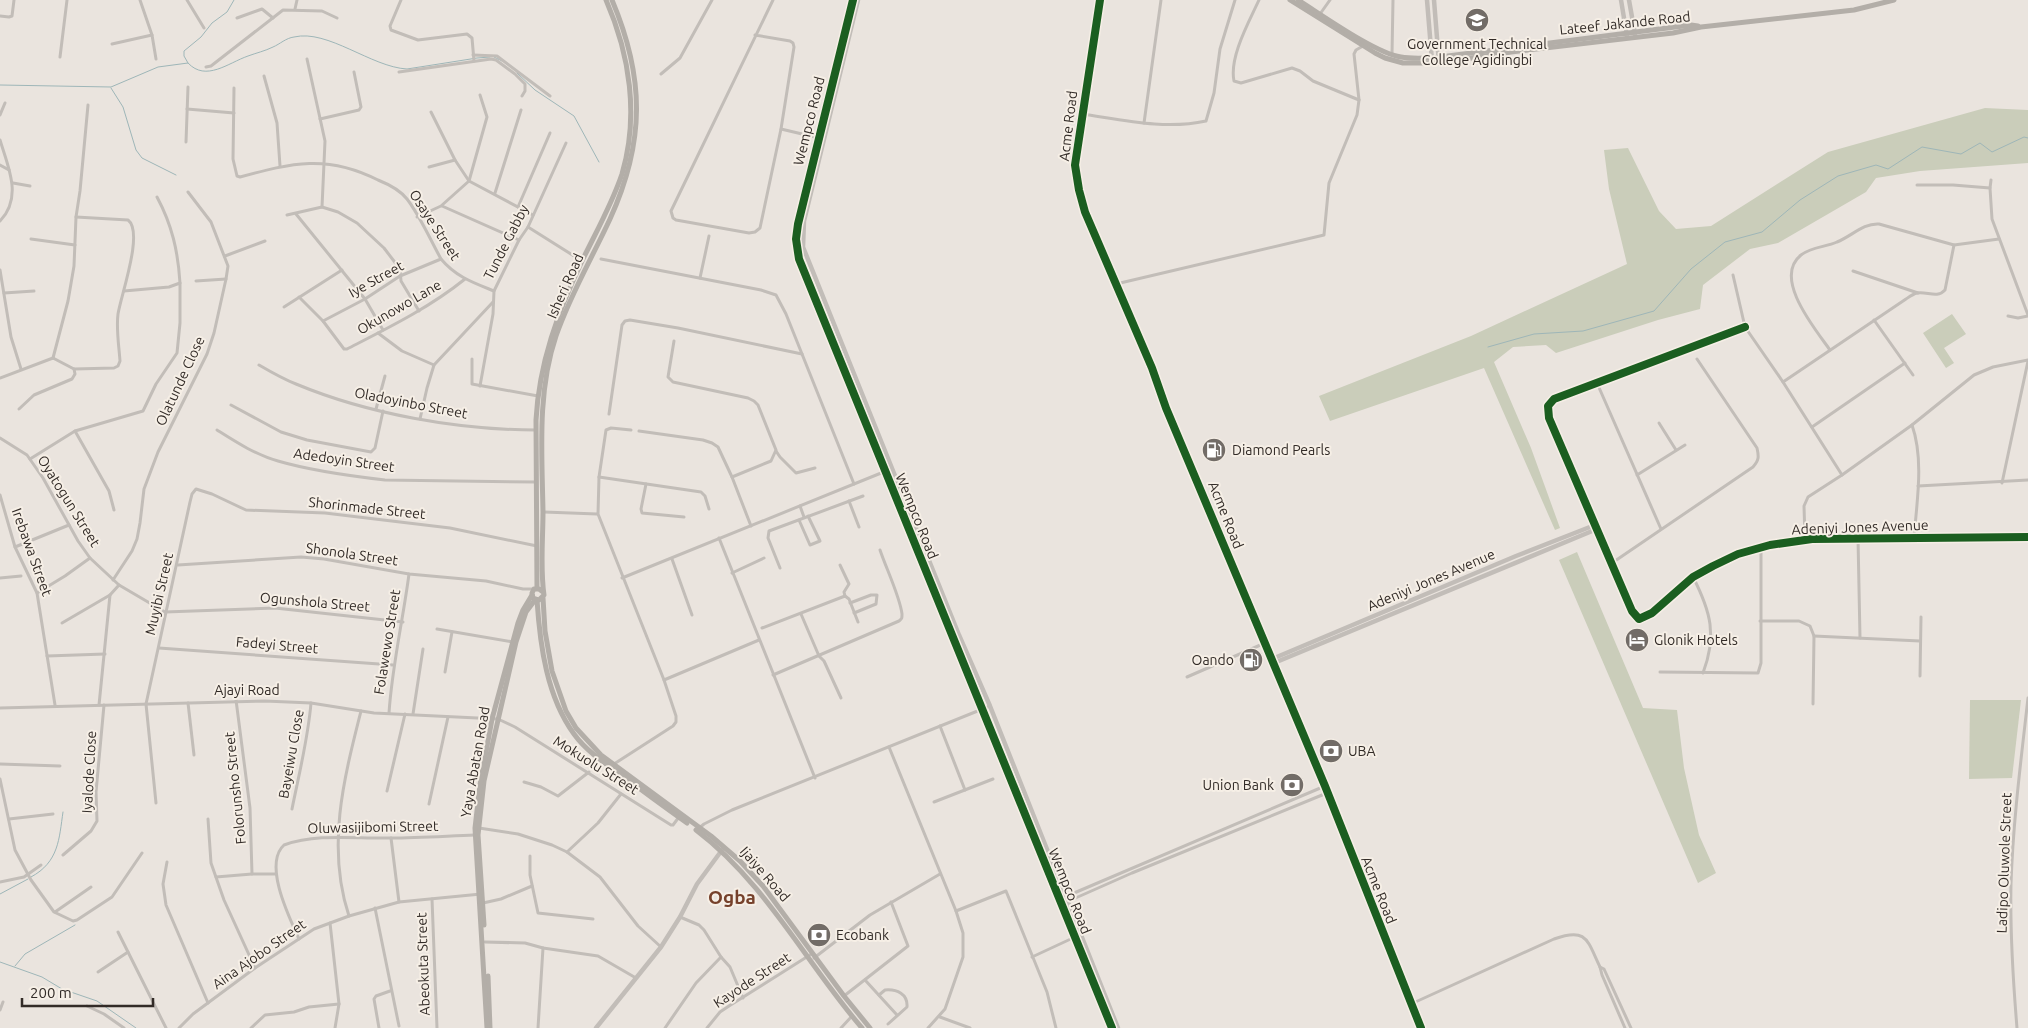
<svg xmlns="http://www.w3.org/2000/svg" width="2028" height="1028" viewBox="0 0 2028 1028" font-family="Ubuntu,sans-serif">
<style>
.green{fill:#cacdba}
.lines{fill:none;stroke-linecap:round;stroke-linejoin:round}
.stream{stroke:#9eb6b8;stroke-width:1}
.minor{stroke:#c2bdb8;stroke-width:3}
.tertiary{stroke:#c2bdb8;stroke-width:4.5}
.secondary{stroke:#b3aea8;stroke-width:5}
.cycleway-casing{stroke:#f6efe6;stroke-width:11}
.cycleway{stroke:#1b5e20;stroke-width:8}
.labels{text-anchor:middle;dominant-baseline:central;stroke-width:4;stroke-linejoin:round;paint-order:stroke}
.street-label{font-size:14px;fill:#322b27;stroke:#f6efe6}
.poi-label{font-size:14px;fill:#322b27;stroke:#f6efe6;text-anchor:start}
.district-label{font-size:19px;font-weight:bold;fill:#76412b;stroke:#f6efe6}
</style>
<rect width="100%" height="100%" fill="#eae4de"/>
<g class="green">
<polygon points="1985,108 2028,110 2028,163 1920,171 1876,178 1866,192 1778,243 1750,249 1703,285 1700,309 1658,320 1556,353 1546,345 1513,347 1494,362 1531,448 1560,528 1555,530 1484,368 1330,421 1319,396 1471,336 1627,264 1609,189 1604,150 1628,148 1659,211 1676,229 1711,226 1828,152"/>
<polygon points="1952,314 1966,334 1944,348 1954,363 1946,368 1923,333"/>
<polygon points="1577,552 1643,708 1677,710 1684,768 1699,835 1716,873 1698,883 1559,560"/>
<polygon points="1970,700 2021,700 2012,778 1969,779"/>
</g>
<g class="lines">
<g class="stream">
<polyline points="494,57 502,61"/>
<polyline points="188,63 184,56 184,51 201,37 212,23 227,12 234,0"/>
<polyline points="517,73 535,90 574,116 599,162"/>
<path d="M0 85 111 87 158 67 188 63C206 82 228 63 248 56 256 53 265 51 273 47 280 44 286 38 294 37 328 29 371 67 407 69L477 58 490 57"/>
<polyline points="111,88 123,107 136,150 142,158 176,175"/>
<polyline points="1488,347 1534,334 1583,331 1654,311 1691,269 1725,242 1762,232 1800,200 1838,176 1876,165 1888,169 1922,147 1961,154 1980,143 1992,152 2024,137 2028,138"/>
<path d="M31 877C59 862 59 839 63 812"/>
<polyline points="0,894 28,879"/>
<polyline points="0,962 42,977 62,989 97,1001 136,1028"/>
<polyline points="15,966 25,954 75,925"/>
</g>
<g class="minor">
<polyline points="140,0 152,35 156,59"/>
<polyline points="187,0 204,28"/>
<polyline points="401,0 390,26 391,30 418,40 467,34 472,38 474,61"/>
<path d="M1259 0C1249 22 1229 57 1234 81L1241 83 1292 68 1300 71 1313 81 1359 100"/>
<polyline points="295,9 297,0"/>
<polyline points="1320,14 1330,0"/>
<polyline points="0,16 9,17 12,16 14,0"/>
<polyline points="237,18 262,9 273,18"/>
<polyline points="755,35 790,41 793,43 794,47 781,129 760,228 755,232 749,233 676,220 673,218 671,211 773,0"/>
<polyline points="112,44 152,35"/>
<polyline points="1392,54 1393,0"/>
<polyline points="473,55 497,56 550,96"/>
<polyline points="60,57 67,0"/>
<polyline points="307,59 325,141 322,207"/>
<polyline points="206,67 211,66 283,10 322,11 337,18"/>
<polyline points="399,72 491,59 496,60 515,74 525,84 525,91 522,96"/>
<polyline points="661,74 680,58 712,0"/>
<polyline points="264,76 277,123 280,166"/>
<path d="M234 88 233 159 237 176 240 177C292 163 327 154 378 180 388 184 400 190 407 199 420 216 430 239 441 259 456 277 474 283 494 291"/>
<polyline points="187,109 234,113"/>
<polyline points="431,112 455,160 469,181 533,215"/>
<path d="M1082 114C1123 120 1165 130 1206 121L1214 93 1220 49 1235 0"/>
<polyline points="0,115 5,103"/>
<polyline points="320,119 359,110 361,107 354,72"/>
<polyline points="1144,123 1161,0"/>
<polyline points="781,129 819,138"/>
<path d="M0 140C8 167 23 197 0 221"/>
<polyline points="186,142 188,87"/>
<polyline points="0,165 9,170"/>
<polyline points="429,167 455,160"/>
<polyline points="1991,180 1990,188 1992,219 2028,315"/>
<polyline points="13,183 30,186"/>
<polyline points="1917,185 1953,185 1990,188"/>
<polyline points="495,193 521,110"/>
<path d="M157 197C172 225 178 251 180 283"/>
<polyline points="442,206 519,240"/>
<polyline points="518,207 550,133"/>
<polyline points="296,214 365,299 383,330"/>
<polyline points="287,215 322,207 338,212 357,223 384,248 400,269 401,281 419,311"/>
<polyline points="417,217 441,206 469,181 487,117 480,95"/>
<polyline points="528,227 582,261"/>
<polyline points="31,239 75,245"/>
<polyline points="225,256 265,241"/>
<polyline points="601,259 761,290 776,295 786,314 854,484"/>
<polyline points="0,270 11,337 21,369"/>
<polyline points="1853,271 1918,293"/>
<polyline points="1733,275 1745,327 1783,382 1842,475"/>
<polyline points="700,278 709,236"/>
<polyline points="196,281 226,279"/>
<polyline points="1116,284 1324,235 1329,183 1357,115 1359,100 1354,54 1356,50 1363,46"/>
<polyline points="4,293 34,291"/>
<path d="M299 297 323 321 344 349H347C388 328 429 308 465 279"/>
<polyline points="284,307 342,270"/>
<polyline points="2008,316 2018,318 2028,316"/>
<polyline points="1874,320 1913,375"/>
<polyline points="323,321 365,299 400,276 441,259"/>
<polyline points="378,333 402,351 434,365"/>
<polyline points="674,341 668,377 673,382 748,398 754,401 758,405 776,450 771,461 732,477"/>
<path d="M1830 350C1816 330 1772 278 1801 255 1811 247 1826 247 1837 242 1852 236 1863 223 1879 224L1954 245 1999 239"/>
<path d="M53 358 74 369 114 368 118 366 120 361C119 346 116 329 118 314 121 295 144 232 128 220L76 217"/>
<polyline points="53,358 68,301 74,266 76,217 80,191 88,105"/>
<polyline points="472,359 472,384 538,396"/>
<path d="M259 365C271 372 283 379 296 384 368 414 458 430 536 430"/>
<polyline points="0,378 53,358"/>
<path d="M1783 382 1906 299C1909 297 1913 294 1917 293 1927 291 1937 299 1945 290L1954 245"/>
<polyline points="1597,383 1661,529"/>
<polyline points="480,386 493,314 494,291 519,240 528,227 566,143"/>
<polyline points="231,405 281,432 307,440 371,452 375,448 383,411"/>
<polyline points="19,409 34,395 72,379 75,374 74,369"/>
<polyline points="376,409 385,376"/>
<polyline points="609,414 622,325 625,321 630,320 678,328 802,354"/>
<polyline points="420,419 427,388 434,365 493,302"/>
<polyline points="1659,423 1676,450"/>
<path d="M1912 425C1924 459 1917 501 1914 537"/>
<polyline points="1812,427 1905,363"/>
<path d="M217 430C236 442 256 455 278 461 312 471 350 476 385 480L536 482"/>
<polyline points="75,431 109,491 114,510"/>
<polyline points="639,431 703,440 712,443 718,447 732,477 751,526"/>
<polyline points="0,438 27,455 43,478 78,541 90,558 119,585 165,612 275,608 403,622"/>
<polyline points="776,451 780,457 796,473 815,468"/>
<polyline points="30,459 75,431 143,411 156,384 177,353 180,323 180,283 169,287 124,291"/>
<polyline points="1637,475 1685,445"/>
<polyline points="599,477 701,492 705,496 709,509"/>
<polyline points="2002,483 2028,361"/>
<polyline points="646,484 641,509 642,513 684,517"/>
<polyline points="1918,486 2028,480"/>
<polyline points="0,495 15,547 37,593 55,705"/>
<polyline points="849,501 859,527"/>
<polyline points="800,506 804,517"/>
<polyline points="544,512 597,514"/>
<polyline points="799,520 810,545 820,541 808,516"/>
<polyline points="1595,525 1549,418 1548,406 1554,399 1745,327"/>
<polyline points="719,538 815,778"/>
<polyline points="1858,538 1860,638"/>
<polyline points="1805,539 1804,506 1808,497 1842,475 1912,425 1974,375 1993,367 2028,360"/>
<polyline points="15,547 69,525"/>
<polyline points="672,559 692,615"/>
<path d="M1612 563 1753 467C1759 460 1759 457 1757 448L1697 359"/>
<polyline points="178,565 301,557 324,559 409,574 486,581 523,589 534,589"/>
<polyline points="840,565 849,584 844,592 845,596"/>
<polyline points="780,568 768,538 769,531 863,496"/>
<polyline points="732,573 764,558"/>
<path d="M1693 577C1711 612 1717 636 1703 673"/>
<polyline points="0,578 21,576"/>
<polyline points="622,578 891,469"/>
<polyline points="113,580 132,551 137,539 140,523 144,489 158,452 207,354 214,333 226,279 228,266 211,222 188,192"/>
<polyline points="37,593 65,576 90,558"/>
<polyline points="850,603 871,595 877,595 876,604 854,613"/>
<polyline points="801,614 819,656 824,661 841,698"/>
<polyline points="1760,621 1799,621 1810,626 1814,636 1813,704"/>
<polyline points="62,623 110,595 119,585"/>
<polyline points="762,628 845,596 849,599 858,622"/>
<polyline points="437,629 513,642"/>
<polyline points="1814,636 1920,641"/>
<polyline points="159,648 393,665"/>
<polyline points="47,656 105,654"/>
<polyline points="445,672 452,632"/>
<polyline points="1660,672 1758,673 1761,663 1761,548"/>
<path d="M773 675 899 621C902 618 902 619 902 614 900 597 886 568 880 550"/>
<polyline points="1920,676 1921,617"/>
<polyline points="1187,677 1265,643"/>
<polyline points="664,680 759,640"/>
<polyline points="236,700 250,808 252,874"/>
<polyline points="188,703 194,755"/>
<polyline points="99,705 110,595"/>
<polyline points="0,708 265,701 311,703 374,713 498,719 515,727 671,825 673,825 679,817"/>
<path d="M389 713C392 666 403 620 409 574"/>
<polyline points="413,714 423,649"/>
<polyline points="940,726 965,790"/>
<polyline points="889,747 956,911 963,933 963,957 945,1009 928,1028"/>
<polyline points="0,764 60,766"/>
<polyline points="614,764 673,726 676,722 676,716 664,680 598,514 599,477 606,430 611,428 631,430"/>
<polyline points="0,779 15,850 31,880 54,912 73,921 77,920 112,897 142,853"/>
<polyline points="524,782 541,787 558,796 589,772"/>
<polyline points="387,791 405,714"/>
<polyline points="934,802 993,779"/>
<polyline points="156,803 146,704 190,502 192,494 196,489 212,494 246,510 325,513 450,528 537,546"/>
<polyline points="429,804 448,717"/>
<path d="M292 809C299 774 308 739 311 703"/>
<polyline points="9,819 53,814"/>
<polyline points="208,819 211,863 224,900 255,968"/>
<polyline points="479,828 518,834 552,845 567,852 600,877 638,926 661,947"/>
<polyline points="698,829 704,824 732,810 990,706"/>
<polyline points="391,838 399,902"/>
<polyline points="567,852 598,823 621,794"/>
<polyline points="63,855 91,831 97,821 96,792 104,705"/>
<polyline points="530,856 530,875 538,913 593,919"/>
<polyline points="167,862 163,884 166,905 208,1003"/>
<polyline points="216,877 252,874 276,874"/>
<polyline points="0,882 24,877 41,865"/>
<polyline points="432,899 437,1028"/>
<polyline points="1060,899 1325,786"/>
<polyline points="483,903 501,899 532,886"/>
<polyline points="1062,904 1132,873 1327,793"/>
<polyline points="375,908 399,1026"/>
<polyline points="956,911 1006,891 1047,992 1056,1028"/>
<polyline points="55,912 91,887"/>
<path d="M349 916C326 847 344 778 361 711"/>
<polyline points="680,917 699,925 704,930 721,957 730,967 743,998"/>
<polyline points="330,923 339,1004 335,1028"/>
<polyline points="118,932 166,1028"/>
<path d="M299 939C289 917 263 864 284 845 318 833 356 839 391 838 419 838 447 836 475 835"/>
<polyline points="485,942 525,943 543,948"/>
<polyline points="1032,957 1075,937"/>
<polyline points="814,958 870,915 940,874"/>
<polyline points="1600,967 1602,975 1625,1028"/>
<polyline points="98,972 128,952"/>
<polyline points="865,980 897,1015"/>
<path d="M879 995 885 990C897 989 908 994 907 1007L888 1024"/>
<polyline points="844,996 908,946 891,902"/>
<path d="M1411 1004 1554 939C1587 927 1587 940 1600 967L1604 969 1631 1028"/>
<polyline points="87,1006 104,1014 124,1028"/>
<polyline points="0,1010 3,1002"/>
<polyline points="940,1017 970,1028"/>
<polyline points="179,1028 193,1014 255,968 314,929 349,916 399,902 481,894"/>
<polyline points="251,1028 265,1015 294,1012 309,1007 339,1004"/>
<polyline points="379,1028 374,999 376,996 390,991"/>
<polyline points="538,1028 543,948 598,956 636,978"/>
<polyline points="665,1028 696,983 721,957"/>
<polyline points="707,1028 720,1012 729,1006 813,953"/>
<polyline points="841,1028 852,1016"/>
<path d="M2017 1028C2013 980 2010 932 2011 884 2013 822 2021 760 2028 698"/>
</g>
<g class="tertiary">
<polyline points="853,0 798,224 796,239 799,259 1112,1028"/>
<polyline points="858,0 804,221 803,247 959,635 990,706 1118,1028"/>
<polyline points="1100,0 1075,165 1079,190 1085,212 1152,368 1166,408 1325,786 1421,1028"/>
<polyline points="1427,0 1432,61"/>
<polyline points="1434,0 1439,63"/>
<polyline points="1621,0 1627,36"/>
<polyline points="1629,0 1635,34"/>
<polyline points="1272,659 1516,556 1595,525 1632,611 1639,619 1652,613 1693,577 1713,566 1738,554 1770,545 1812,539 2028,537"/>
<polyline points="1274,663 1597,529"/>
<polyline points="596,1028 661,947 680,917 697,884 722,850"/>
</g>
<g class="secondary">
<polyline points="1290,0 1375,53 1385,58 1403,63 1439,63 1511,52 1673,33 1701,27 1854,10 1894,0"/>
<path d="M1298 0C1322 15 1375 53 1401 57 1411 59 1422 58 1432 58L1691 25 1698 26"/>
<path d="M537 588 536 420C539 363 558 312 582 261 596 232 612 204 622 174 639 116 630 55 606 0"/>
<path d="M543 592 539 589H534L532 593 533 598 539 600 544 595C540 568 543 539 543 512 542 453 537 392 556 336 570 295 592 258 610 219 645 142 645 78 612 0"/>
<polyline points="543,598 545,631 552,671 566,711 576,728 601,755 711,836 740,861 763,886 844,996 870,1028"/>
<path d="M537 600C540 646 547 697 574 734 587 752 606 764 623 776 644 792 666 808 687 823"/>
<path d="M696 830C766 883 806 963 862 1028"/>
<polyline points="484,925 478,835 484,781 516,642 526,612 535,600"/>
<polyline points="488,976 490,1028"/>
<polyline points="487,1028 475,828 480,785 492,719 518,623 523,610 532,595"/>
</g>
<g class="cycleway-casing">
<g id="cycleway">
<polyline points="853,0 798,224 796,239 799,259 1112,1028"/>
<polyline points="1100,0 1075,165 1079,190 1085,212 1152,368 1166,408 1325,786 1421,1028"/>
<polyline points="1745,327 1554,399 1548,406 1549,418 1632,611 1639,619 1652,613 1693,577 1713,566 1738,554 1770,545 1812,539 2028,537"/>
</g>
</g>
<use href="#cycleway" class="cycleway"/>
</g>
<defs>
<g id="school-disc" transform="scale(1.25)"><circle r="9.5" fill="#726c67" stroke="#f6efe6"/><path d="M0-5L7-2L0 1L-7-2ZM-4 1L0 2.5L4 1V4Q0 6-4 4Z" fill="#fff"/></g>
<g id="fuel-disc" transform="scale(1.25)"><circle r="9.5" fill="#726c67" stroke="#f6efe6"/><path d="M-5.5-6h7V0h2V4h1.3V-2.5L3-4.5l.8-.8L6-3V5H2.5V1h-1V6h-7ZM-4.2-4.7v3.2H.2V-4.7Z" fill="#fff"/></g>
<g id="hotel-disc" transform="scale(1.25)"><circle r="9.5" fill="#726c67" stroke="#f6efe6"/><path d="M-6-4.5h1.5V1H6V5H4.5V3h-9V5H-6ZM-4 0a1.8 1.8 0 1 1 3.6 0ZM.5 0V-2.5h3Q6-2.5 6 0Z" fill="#fff"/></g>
<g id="bank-disc" transform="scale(1.25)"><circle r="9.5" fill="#726c67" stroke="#f6efe6"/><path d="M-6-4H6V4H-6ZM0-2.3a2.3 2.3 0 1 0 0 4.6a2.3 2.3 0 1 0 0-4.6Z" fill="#fff"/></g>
</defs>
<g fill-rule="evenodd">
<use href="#school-disc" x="1477" y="20"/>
<use href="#fuel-disc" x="1214" y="450"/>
<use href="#hotel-disc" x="1637" y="640"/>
<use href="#fuel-disc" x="1251" y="660"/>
<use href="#bank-disc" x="1331" y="751"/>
<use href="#bank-disc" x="1292" y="785"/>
<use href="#bank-disc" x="819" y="935"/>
</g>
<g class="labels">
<g class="street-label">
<text transform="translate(1625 23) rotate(-6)">Lateef Jakande Road</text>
<text transform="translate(809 121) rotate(-76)">Wempco Road</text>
<text transform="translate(1068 126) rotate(-83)">Acme Road</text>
<text transform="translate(435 225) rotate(57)">Osaye Street</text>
<text transform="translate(506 242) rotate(-63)">Tunde Gabby</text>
<text transform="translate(376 279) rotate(-29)">Iye Street</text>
<text transform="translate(565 286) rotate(-66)">Isheri Road</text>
<text transform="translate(399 307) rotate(-30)">Okunowo Lane</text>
<text transform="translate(180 381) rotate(-65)">Olatunde Close</text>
<text transform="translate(411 403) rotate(11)">Oladoyinbo Street</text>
<text transform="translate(344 460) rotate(8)">Adedoyin Street</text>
<text transform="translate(69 501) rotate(58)">Oyatogun Street</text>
<text transform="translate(367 508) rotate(6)">Shorinmade Street</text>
<text transform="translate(1226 515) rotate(68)">Acme Road</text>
<text transform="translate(917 516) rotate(68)">Wempco Road</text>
<text transform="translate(1860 527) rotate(-2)">Adeniyi Jones Avenue</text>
<text transform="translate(32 552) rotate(70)">Irebawa Street</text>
<text transform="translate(352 554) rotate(8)">Shonola Street</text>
<text transform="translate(1431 580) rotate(-23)">Adeniyi Jones Avenue</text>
<text transform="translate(159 594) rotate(-77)">Muyibi Street</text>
<text transform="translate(315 602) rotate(5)">Ogunshola Street</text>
<text transform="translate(387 642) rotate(-81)">Folawewo Street</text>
<text transform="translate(277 645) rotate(5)">Fadeyi Street</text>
<text x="247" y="690">Ajayi Road</text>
<text transform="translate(291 754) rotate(-80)">Bayeiwu Close</text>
<text transform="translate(475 762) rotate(-80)">Yaya Abatan Road</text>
<text transform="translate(596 765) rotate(32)">Mokuolu Street</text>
<text transform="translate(89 772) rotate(-87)">Iyalode Close</text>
<text transform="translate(235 788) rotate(-96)">Folorunsho Street</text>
<text transform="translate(373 827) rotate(-1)">Oluwasijibomi Street</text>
<text transform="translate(2004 863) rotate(-88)">Ladipo Oluwole Street</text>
<text transform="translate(765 874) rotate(49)">Ijaiye Road</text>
<text transform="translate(1379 890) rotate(68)">Acme Road</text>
<text transform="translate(1070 891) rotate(68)">Wempco Road</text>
<text transform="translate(259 954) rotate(-35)">Aina Ajobo Street</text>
<text transform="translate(423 964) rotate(-92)">Abeokuta Street</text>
<text transform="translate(752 980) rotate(-33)">Kayode Street</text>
</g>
<g class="poi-label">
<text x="1477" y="44" text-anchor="middle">Government Technical<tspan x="1477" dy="16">College Agidingbi</tspan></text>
<text x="1232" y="450">Diamond Pearls</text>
<text x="1654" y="640">Glonik Hotels</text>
<text x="1234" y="660" text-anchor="end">Oando</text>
<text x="1348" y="751">UBA</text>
<text x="1274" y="785" text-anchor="end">Union Bank</text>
<text x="836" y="935">Ecobank</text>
</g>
<g class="district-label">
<text x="732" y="897">Ogba</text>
</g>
</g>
<path d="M22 998v8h131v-8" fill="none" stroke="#322b27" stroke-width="2.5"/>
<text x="30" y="998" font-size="15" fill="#322b27" stroke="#f6efe6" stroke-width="4" paint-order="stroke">200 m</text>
</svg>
